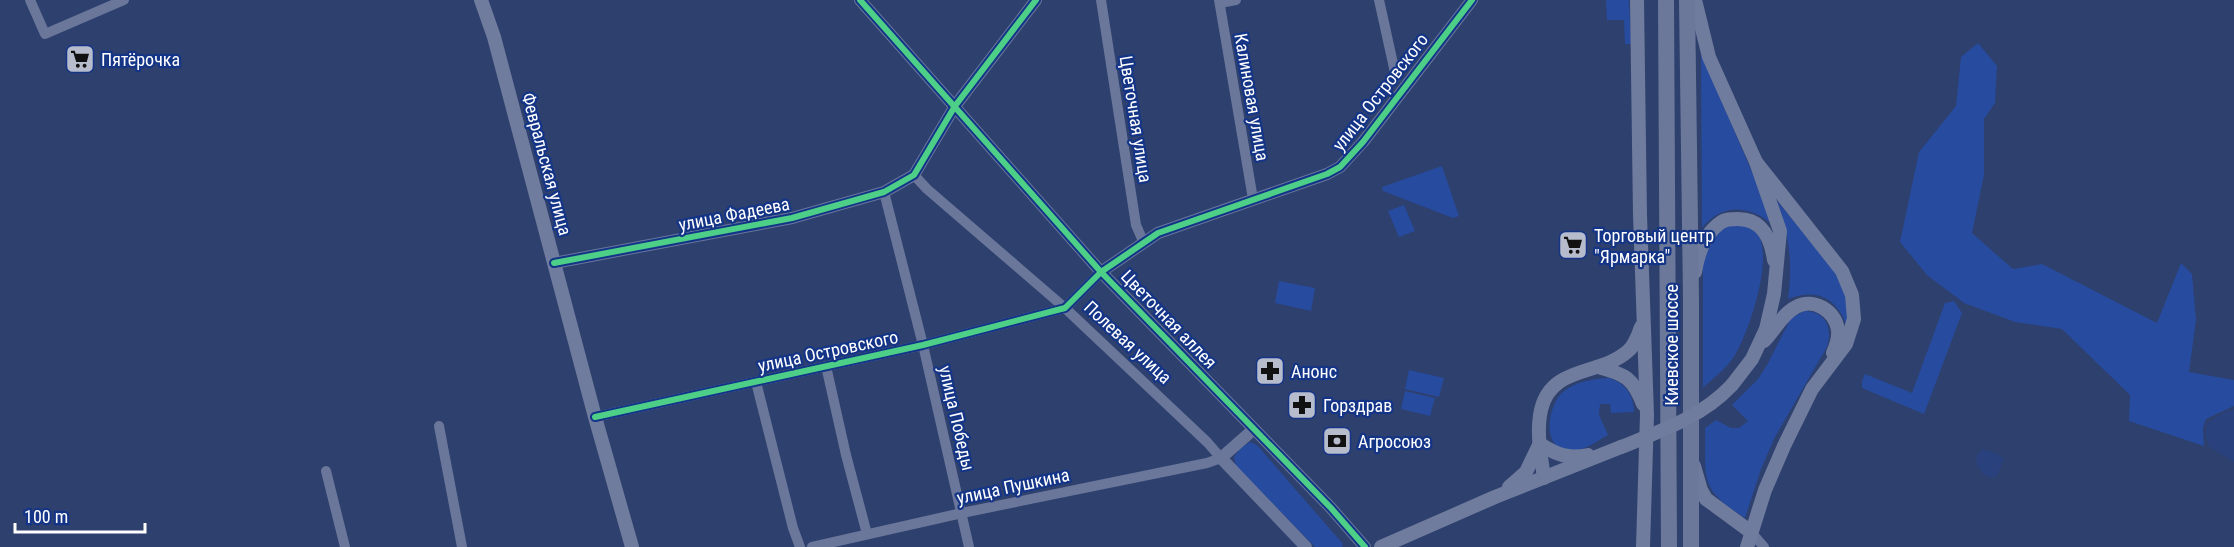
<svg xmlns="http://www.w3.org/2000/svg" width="2234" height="547" viewBox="0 0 2234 547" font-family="'Roboto Condensed',sans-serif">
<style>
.green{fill:#274b9e}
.water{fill:#29417c}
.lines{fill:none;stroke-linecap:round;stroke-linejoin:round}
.minor{stroke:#6a779b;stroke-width:10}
.tertiary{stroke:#6a779b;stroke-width:12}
.secondary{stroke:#707c9e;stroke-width:14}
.trunk{stroke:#6b7899;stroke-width:16}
.secondary-bridge{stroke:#707c9e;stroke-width:14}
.cycleway-casing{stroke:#143587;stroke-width:10}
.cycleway{stroke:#4dcf88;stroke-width:6}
.labels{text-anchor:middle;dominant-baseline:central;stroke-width:4.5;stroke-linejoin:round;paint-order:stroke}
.poi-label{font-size:18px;fill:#fff;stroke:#143587;text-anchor:start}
.street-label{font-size:18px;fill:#fff;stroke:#143587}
</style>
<rect width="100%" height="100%" fill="#2e406d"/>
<g class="green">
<polygon points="1606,0 1629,0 1631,44 1625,44 1624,20 1607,20"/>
<polygon points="1978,43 1997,66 1995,103 1984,119 1984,175 1972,233 2013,269 2042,264 2157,323 2181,263 2192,274 2196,320 2189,372 2234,380 2234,406 2206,419 2203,428 2204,446 2129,421 2130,395 2062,329 2015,322 1964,303 1927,275 1900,242 1919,152 1956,106 1961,57"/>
<path d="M1701 54 1759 188 1772 224C1749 205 1722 203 1702 228Z"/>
<polygon points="1442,166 1459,216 1453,218 1383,191 1382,187"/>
<path d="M1777 201 1836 272 1848 299 1847 326C1836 298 1818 288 1788 299 1793 262 1789 235 1777 201Z"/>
<polygon points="1404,205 1415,231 1399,237 1388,211"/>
<path d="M1726 225C1735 225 1746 224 1754 230 1778 249 1748 336 1733 358 1726 369 1713 378 1703 388V261L1710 240Z"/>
<polygon points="1279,281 1315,288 1311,311 1275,303"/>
<polygon points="1954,301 1962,313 1924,414 1862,388 1862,381 1865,374 1912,393 1945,303"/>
<path d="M1804 311C1826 311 1833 328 1827 347L1775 437 1761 469 1745 518C1698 488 1706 480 1705 428L1716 420 1731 428H1739L1748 421 1732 405 1758 379 1767 365 1791 318Z"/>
<polygon points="1409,370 1444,378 1439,397 1405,389"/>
<path d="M1608 378C1625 382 1634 395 1634 412L1611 413 1610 404H1600L1599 415 1608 435C1597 441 1583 452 1569 451 1540 448 1548 404 1564 391 1577 381 1593 379 1608 378Z"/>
<polygon points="1405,391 1435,398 1430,416 1401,409"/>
<polygon points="1250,442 1257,445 1343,544 1342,547 1315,547 1236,466 1234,457 1241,448"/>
</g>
<g class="water">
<polygon points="2234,409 2234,462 2209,447 2205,434 2207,423 2225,412"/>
<polygon points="1982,449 1996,453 2004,459 1997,476 1991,478 1983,474 1976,463 1977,455"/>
</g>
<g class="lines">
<g class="minor">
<polyline points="30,0 45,34 124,0"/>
<polyline points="1101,0 1136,225 1143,241"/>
<polyline points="1219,0 1253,199"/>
<polyline points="1379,0 1396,77"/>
<polyline points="1220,3 1236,0"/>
<polyline points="884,192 923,345 969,547"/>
<polyline points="826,366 846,455 867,534"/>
<polyline points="756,382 793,528 800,547"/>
<polyline points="595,417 923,345 1065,308 1101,272"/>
<polyline points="439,426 462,547"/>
<polyline points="326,471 345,547"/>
<polyline points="1751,532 1764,547"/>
<polyline points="812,547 962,513 1207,463 1221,458 1207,442 1065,308 927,189 914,175"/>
</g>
<g class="tertiary">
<polyline points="860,0 1101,272 1331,508 1365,547"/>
<polyline points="554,263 792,218 884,192 914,175 955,106 1036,0"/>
<polyline points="1101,272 1158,233 1327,174 1340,167 1363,142 1472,0"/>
<polyline points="1254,429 1221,458 1306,547"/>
</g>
<g class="secondary">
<polyline points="481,0 494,37 595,417 632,547"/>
<polyline points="1637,0 1640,215 1647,415 1643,547"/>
<polyline points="1695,0 1709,57 1756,162 1780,231 1774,294 1766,329 1752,359 1732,385"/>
<path d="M1695 272C1698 254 1704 234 1720 223 1725 219 1732 219 1738 219 1763 219 1771 240 1774 260"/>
<path d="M1764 341C1774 331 1782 314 1796 307 1814 297 1835 311 1838 330 1839 338 1836 346 1833 353"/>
<path d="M1598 367C1625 374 1633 378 1643 404"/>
<path d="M1540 444C1557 455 1568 459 1588 455"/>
<polyline points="1694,466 1701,490 1706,499 1751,532"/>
<path d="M1544 478C1541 456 1536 432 1541 410 1551 365 1600 376 1628 351 1635 345 1638 336 1641 327"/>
<polyline points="1509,487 1526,472 1539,445"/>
<polyline points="1381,547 1495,497 1621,447"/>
<polyline points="1747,547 1765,490 1784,446 1812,389 1846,344 1854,319 1852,295 1842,271 1756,162"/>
</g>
<g class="trunk">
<polyline points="1666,0 1669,547"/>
<polyline points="1687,0 1691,298 1691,547"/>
</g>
<path class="secondary-bridge" d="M1621 447C1661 431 1702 417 1732 385"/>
<g class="cycleway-casing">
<g id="cycleway">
<polyline points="860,0 1101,272 1331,508 1365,547"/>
<polyline points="554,263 792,218 884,192 914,175 955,106 1036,0"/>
<polyline points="595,417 923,345 1065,308 1101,272 1158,233 1327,174 1340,167 1363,142 1472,0"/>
</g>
</g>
<use href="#cycleway" class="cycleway"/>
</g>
<defs>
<g id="supermarket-square" transform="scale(1.5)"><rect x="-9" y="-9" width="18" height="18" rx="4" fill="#b6bccc" stroke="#143587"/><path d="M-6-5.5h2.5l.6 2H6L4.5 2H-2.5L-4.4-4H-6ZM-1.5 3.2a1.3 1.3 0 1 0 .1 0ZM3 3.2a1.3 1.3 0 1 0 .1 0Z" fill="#111"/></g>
<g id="pharmacy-square" transform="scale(1.5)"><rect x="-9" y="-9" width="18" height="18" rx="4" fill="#b6bccc" stroke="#143587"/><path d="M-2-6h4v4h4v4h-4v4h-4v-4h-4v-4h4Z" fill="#111"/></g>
<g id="bank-square" transform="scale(1.5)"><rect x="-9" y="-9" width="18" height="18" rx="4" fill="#b6bccc" stroke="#143587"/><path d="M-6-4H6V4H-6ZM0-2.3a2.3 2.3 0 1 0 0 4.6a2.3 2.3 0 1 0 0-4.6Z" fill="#111"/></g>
</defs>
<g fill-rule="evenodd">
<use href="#supermarket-square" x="80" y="59"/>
<use href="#supermarket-square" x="1573" y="245"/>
<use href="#pharmacy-square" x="1270" y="371"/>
<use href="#pharmacy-square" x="1302" y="405"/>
<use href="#bank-square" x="1337" y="441"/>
</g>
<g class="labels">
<g class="poi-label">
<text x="101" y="59">Пятёрочка</text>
<text x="1594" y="235">Торговый центр<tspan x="1594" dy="21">"Ярмарка"</tspan></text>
<text x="1291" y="371">Анонс</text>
<text x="1323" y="405">Горздрав</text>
<text x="1358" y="441">Агросоюз</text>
</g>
<g class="street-label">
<text transform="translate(1380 92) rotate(-52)">улица Островского</text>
<text transform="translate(1252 97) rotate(80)">Калиновая улица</text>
<text transform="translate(1136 119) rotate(81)">Цветочная улица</text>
<text transform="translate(547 164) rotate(75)">Февральская улица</text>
<text transform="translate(734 214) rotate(-11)">улица Фадеева</text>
<text transform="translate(1169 319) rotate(46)">Цветочная аллея</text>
<text transform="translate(1128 342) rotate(43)">Полевая улица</text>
<text transform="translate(1671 345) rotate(-90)">Киевское шоссе</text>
<text transform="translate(828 351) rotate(-12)">улица Островского</text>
<text transform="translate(957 418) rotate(77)">улица Победы</text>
<text transform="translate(1013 486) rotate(-12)">улица Пушкина</text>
</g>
</g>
<path d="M15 523v9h130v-9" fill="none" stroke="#ffffff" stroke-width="3"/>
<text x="24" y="523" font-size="18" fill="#ffffff" stroke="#143587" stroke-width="4.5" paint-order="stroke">100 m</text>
</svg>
